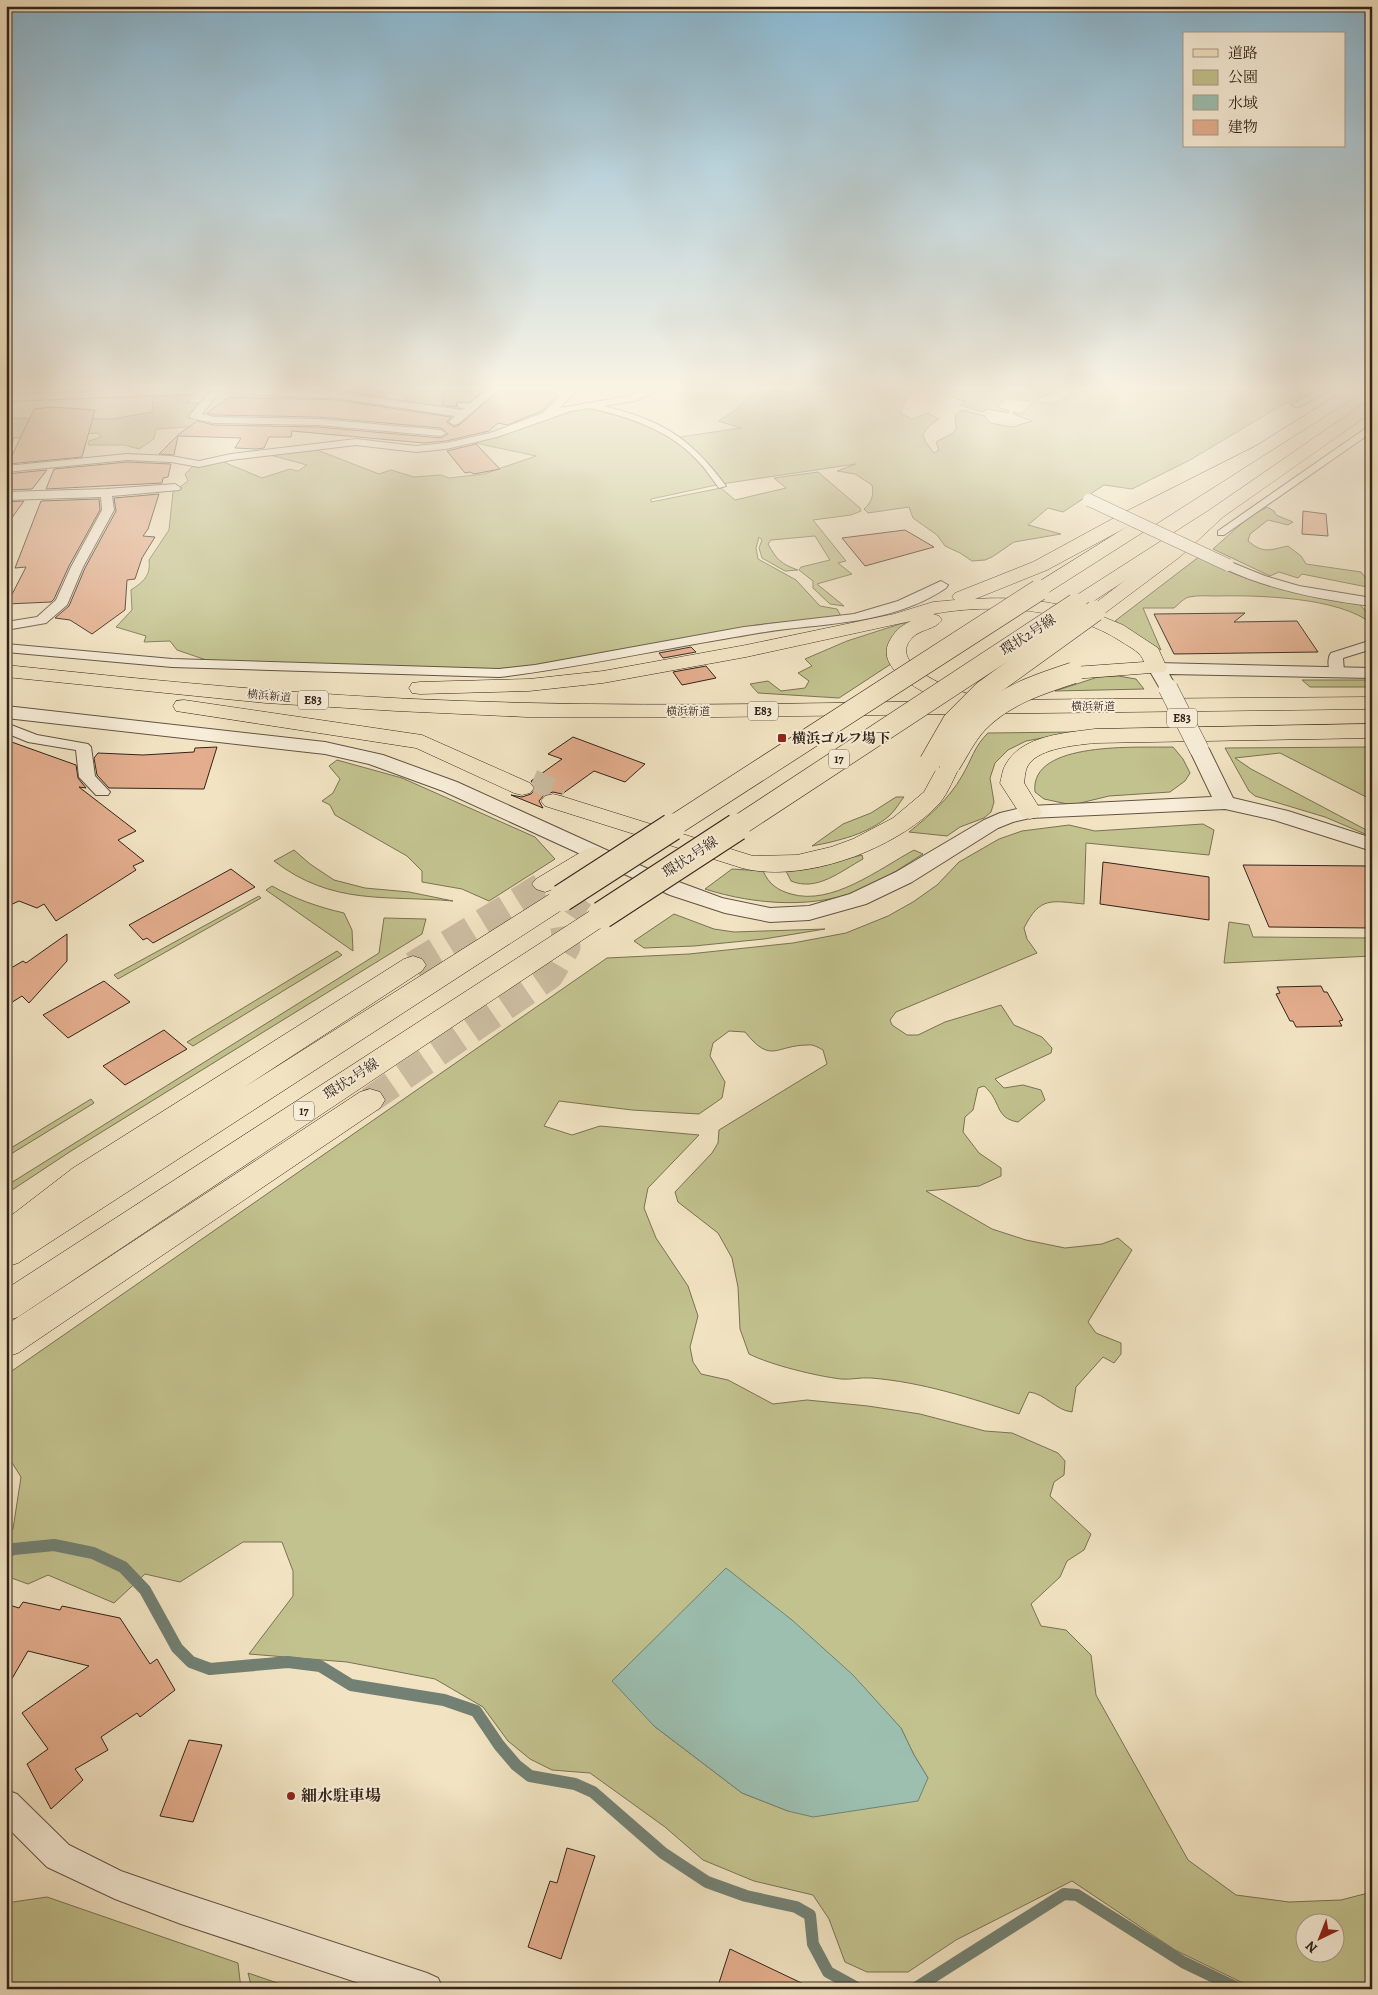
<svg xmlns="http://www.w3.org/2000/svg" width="1378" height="1995" viewBox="0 0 1378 1995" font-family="Alegreya,'Noto Serif JP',serif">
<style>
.green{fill:#c2c28e;stroke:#7a7254;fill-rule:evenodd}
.water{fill:#9cbfb0;stroke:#728174}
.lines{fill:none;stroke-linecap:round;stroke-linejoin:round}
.stream{stroke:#728174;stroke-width:12}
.building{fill:#e4ae8e;stroke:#33231a}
.primary-tunnel{stroke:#ccbda1;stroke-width:27;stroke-dasharray:27 14;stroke-linecap:butt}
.trunk-tunnel{stroke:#ccbda1;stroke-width:21;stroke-dasharray:21 11;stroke-linecap:butt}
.pedestrian-casing{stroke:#635344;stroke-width:2}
.minor-casing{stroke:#635344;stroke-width:2}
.tertiary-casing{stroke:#635344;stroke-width:2}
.primary-casing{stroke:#33231a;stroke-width:1}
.trunk-casing{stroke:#33231a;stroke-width:1}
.pedestrian{fill:#f7edd8;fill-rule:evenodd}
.minor{fill:#f7edd8;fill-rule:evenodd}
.tertiary{fill:#f7edd8;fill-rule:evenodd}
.primary{fill:#f2e4c3;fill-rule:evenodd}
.trunk{fill:#f2e4c3;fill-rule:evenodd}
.minor-bridge-casing{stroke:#635344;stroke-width:13;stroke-linecap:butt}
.tertiary-bridge-casing{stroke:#635344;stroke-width:20;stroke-linecap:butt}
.primary-bridge-far1-casing{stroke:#33231a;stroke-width:22;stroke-linecap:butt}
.primary-bridge-casing{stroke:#33231a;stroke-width:29;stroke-linecap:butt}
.trunk-bridge-casing{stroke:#33231a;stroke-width:22;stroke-linecap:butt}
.minor-bridge{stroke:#f7edd8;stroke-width:12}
.tertiary-bridge{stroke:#f7edd8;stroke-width:19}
.primary-bridge-far1{stroke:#f2e4c3;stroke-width:21}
.primary-bridge{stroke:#f2e4c3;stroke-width:27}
.trunk-bridge{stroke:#f2e4c3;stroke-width:21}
.poi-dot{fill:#8f2418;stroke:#f7edd8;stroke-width:2}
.labels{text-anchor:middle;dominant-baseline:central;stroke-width:4;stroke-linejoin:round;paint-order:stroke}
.far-street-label{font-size:11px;fill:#33231a;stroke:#f7edd8}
.shield{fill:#f7edd8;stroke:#6e6053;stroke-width:1}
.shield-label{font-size:12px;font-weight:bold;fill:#33231a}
.street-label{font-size:14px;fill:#33231a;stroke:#f7edd8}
.poi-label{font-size:14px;font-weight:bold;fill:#33231a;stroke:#f7edd8;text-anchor:start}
.near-poi-label{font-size:16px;font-weight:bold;fill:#33231a;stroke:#f7edd8;text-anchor:start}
</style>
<rect width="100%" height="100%" fill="#f2e4c3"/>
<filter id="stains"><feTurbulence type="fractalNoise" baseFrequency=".004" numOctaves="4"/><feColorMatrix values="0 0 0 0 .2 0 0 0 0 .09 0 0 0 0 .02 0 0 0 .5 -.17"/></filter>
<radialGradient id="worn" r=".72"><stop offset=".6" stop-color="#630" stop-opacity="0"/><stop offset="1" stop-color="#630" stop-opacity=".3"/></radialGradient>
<g class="green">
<polygon points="416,391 484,391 462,408 457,410 402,401"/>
<path d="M752 391H913L910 392 900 413 912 419 927 413 939 419 930 425 923 434 925 441 934 453 939 450 936 442 953 433 956 429 955 416 962 410 985 416 990 423 1012 427 1032 421 1013 414V412L1022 414 1033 402 1007 398 997 407 1009 411 1008 413 988 409 982 412 960 405 965 402 937 391H1020L1035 395 1043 391H1056L1035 401 1052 404 1074 394 1066 391H1316L1301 401 1294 400 1282 405 1190 460 1132 489 1104 485 1063 512 1048 508 1028 525 1061 534 1014 542 992 557 985 560 972 561 960 553 945 546 937 535 913 518 909 507 868 513 864 509C872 502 874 495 872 485L855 474 837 471 856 464 721 484 651 499V502L721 488 735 500 786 488 774 478 818 472 860 508 861 511 851 515 813 520 846 561 838 563 852 574 817 584 844 606 830 604 813 588V581L799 570 801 567 830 560 815 536 771 540 768 544C777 560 781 564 798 570L785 571 762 558 759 548 762 540 759 537 756 548 758 559 796 580 820 606 837 609 841 616C813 621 785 621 756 625L528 673 215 663 177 650 170 641 144 642 146 636 116 627 132 610 131 590C143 582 151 576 149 560L169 530 173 492 188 481 185 474 192 467 221 461 262 478 290 469 298 471 307 465 270 455 317 450 379 474 391 470 414 477 441 475 449 478 484 474 536 456 475 443 566 413 600 405 652 423 680 437 741 428 718 421C733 413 744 405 752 391Z"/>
<polygon points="194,395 187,403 198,403 186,417 205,422 201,426 156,429 154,439 139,449 124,445 88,445 89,441 101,437 98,433 14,438 6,462 6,418 112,419 152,412 153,396"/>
<path d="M1267 507 1274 511 1276 515 1293 522 1288 525 1268 520 1250 534 1248 541C1264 554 1269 550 1288 546L1301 556 1306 564 1361 572 1365 577 1372 579V588L1302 574 1298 578 1279 572 1270 576 1213 549 1249 517Z"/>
<path d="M1200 556 1243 576 1359 604 1372 617V624C1340 597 1257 595 1216 596 1207 596 1198 595 1189 597 1184 598 1179 604 1174 608H1143L1161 650 1115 621Z"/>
<polygon points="903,623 909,626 897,660 839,698 758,693 750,684 768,681 781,691 805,688 809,681 798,673 812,666 805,659 847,641"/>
<polygon points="1118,676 1136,679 1144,689 1055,691 1098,677"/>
<polygon points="1302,680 1372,680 1372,687 1310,687"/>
<path d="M1075 732 1026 741 1008 750 995 763 990 778 994 802 991 812 984 818 960 827 947 836 909 832C930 815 949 799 962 776 971 761 975 745 988 733Z"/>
<path d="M1173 747 1183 759 1190 773 1185 781 1170 792 1109 796 1072 805 1044 799 1035 792C1029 740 1140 748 1173 747Z"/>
<polygon points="1372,747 1372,800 1280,753 1235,758 1251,769 1372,833 1372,837 1325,817 1255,796 1249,791 1225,748"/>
<polygon points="337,760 402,778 535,837 555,859 489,901 462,889 422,882 422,871 407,856 335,815 330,805 322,801 333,793 340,779 329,766"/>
<path d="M896 797H904C899 803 895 811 889 816 868 834 838 841 812 846L843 824 871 813Z"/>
<path d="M1203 824 1214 830 1209 855 1086 843 1084 904C1051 901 1040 896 1024 928L1027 939 1037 953 896 1012 890 1020 892 1025 907 1035H918L945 1022 1001 1005 1014 1025 1042 1037 1052 1048 1051 1053 995 1079 1004 1088 1023 1085 1041 1090 1045 1100 1018 1122C994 1118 1002 1101 984 1086L978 1088 973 1110 965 1117 963 1132 979 1153 1001 1168V1176L979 1186 926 1191 992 1229 1026 1240 1065 1248 1102 1244 1118 1238 1132 1250 1088 1322 1096 1333 1121 1343V1354L1114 1363 1103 1357 1076 1387 1072 1412C1055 1410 1046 1394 1029 1392L1019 1414C971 1398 922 1382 871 1378 861 1377 851 1380 841 1379 816 1376 771 1365 749 1354L740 1329 738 1287 732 1258 718 1233 678 1202 675 1192 712 1153 718 1143 719 1130 827 1064 823 1050C819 1048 813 1044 808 1045 775 1045 772 1065 745 1032L729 1031 713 1043 710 1056 725 1082 722 1098 699 1114 632 1110 559 1101 544 1126 572 1135 600 1126 699 1135 648 1188 644 1208 656 1238 688 1286 698 1316 690 1347 693 1362 701 1374 728 1380 773 1404 807 1400 868 1406 920 1414 985 1431 1012 1433 1058 1453 1065 1461 1064 1475 1054 1482 1050 1496 1091 1534 1084 1550 1067 1561 1060 1577 1031 1604 1041 1626 1066 1630 1091 1655 1096 1695 1188 1860 1236 1895 1289 1902 1341 1900 1372 1892V1989H1278L1245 1984 1175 1950 1072 1881 956 1940 908 1972H867L845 1962 829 1919 813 1895 754 1881 703 1860 665 1827 590 1773 552 1770 530 1759 508 1741 483 1707 435 1679 347 1662 249 1654 293 1596V1571L282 1542H243L180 1582 145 1574 114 1603 48 1575 28 1584 6 1576V1539L13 1529 21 1477 6 1453V1375L607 958 689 954 793 943 846 933 888 916 913 902 937 885 959 862 999 839 1022 831 1069 825 1095 831ZM881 1708 901 1728 914 1755 928 1778 788 1811 742 1793 654 1726ZM1306 1922H1336V1952H1306Z"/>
<path d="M294 850 310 864 334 880 365 888 409 892 453 901C385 895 333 906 274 861Z"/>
<path d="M914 850 923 854C905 865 887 878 867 887 818 910 755 905 705 889L732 869 763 871C769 884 777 890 791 894 832 906 879 869 914 850Z"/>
<path d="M862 855 863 859C841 871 817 892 791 881L785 869 821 865Z"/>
<path d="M272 886C295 899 318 907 344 913L352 930 353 951 266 890Z"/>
<polygon points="259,896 261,898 118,979 114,975"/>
<polygon points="674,914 714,929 734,932 825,929 764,939 694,946 644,948 634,941"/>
<polygon points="384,918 426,919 422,934 71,1151 6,1194 6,1186 379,953"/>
<polygon points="1229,922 1249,925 1253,937 1372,938 1372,956 1224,963"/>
<polygon points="337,951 342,955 193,1046 187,1042"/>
<polygon points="91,1099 94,1103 6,1157 6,1151"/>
<polygon points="47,1897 238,1963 241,1989 6,1989 6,1903"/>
<polygon points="248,1973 295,1989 252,1989"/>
</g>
<polygon class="water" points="726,1568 792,1620 853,1675 901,1728 914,1755 928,1778 918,1801 813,1817 788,1811 742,1793 654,1726 612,1681"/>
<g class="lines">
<g class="stream">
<polyline points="6,1552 14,1549 54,1545 93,1553 123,1567 145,1590 177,1648 191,1662 210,1669 288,1662 320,1666 351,1685 444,1700 476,1711 499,1745 516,1765 530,1776 575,1784 593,1792 663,1853 707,1882 746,1896 796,1907 810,1915 813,1944 828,1972 859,1989"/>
<polyline points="914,1989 1064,1894 1077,1895 1183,1962 1239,1989"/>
</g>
</g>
<g class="building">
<polygon points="344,391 390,391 383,397"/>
<polygon points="444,391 483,391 469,402 457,402 456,407 443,405"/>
<polygon points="499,391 557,391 555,398 542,411 507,425 498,423 489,431 446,441 424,443 292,431 291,437 269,437 264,448 256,449 235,448 241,438 178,436 174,455 159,454 179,434 197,421 214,425 318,427 441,438 448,434 441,428 318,417 214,415 207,413 229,397 337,400 451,417 447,422 454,427 459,425"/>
<polygon points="53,407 95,410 82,457 8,464 34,409"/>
<polygon points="476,444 500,469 474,474 470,472 465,473 447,451"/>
<polygon points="127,462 171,464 168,477 163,478 162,483 46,489 54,469"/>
<polygon points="47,470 32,489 6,490 6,474"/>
<polygon points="159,494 148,529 143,536 155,537 142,558 135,579 127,580 125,610 92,634 70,620 55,618 69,606 85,568 116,511 114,498"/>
<polygon points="99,499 100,510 69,566 54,599 51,602 7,604 26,567 15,568 41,501"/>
<polygon points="24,501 6,526 6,502"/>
<polygon points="1303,511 1326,514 1328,536 1302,534"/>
<polygon points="905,530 934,547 865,566 842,538"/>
<polygon points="1245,613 1234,622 1297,621 1318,652 1174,654 1154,614"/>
<polygon points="691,647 696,652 663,658 659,653"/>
<polygon points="706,666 716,678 682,685 673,672"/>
<polygon points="573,737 645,764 625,782 594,771 562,794 553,792 544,795 539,801 543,808 511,795 522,797 531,794 536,788 531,781 562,759 548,754"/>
<polygon points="6,740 76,765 78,778 86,788 79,787 136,831 118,840 144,861 133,866 136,870 56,921 44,904 37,908 19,901 6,907"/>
<polygon points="217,747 204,789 109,788 97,775 94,758 98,753 143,755 194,752 195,748"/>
<polygon points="1103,862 1209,877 1209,920 1100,904"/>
<polygon points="1243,865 1372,866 1372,928 1269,927"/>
<polygon points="231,869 255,887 153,943 147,938 143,940 129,925"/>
<polygon points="67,934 67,961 29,1003 22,996 6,1006 6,971 23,961 26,963"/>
<polygon points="104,981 130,1002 68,1038 43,1015"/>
<polygon points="1321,986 1324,992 1327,992 1343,1020 1339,1021 1342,1026 1296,1027 1293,1021 1290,1021 1276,994 1280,993 1277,987"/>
<polygon points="164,1030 187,1049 125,1085 103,1066"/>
<polygon points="23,1602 60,1610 62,1606 120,1618 150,1664 157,1659 175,1690 140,1717 137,1713 101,1737 108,1750 75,1769 83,1780 51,1809 27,1764 48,1749 22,1713 89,1666 28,1651 6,1689 6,1604 19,1608"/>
<polygon points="189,1740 222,1745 193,1822 160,1816"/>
<polygon points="567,1848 595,1856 561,1959 528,1947 550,1881 557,1883"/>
<polygon points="730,1949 814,1989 717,1989"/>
</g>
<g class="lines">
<g class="primary-tunnel">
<polyline points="413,965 545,884"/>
<polyline points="370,1100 550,976 567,947 563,922 580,897"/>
</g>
<polyline class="trunk-tunnel" points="533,780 564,793"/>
<g class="pedestrian-casing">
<g id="pedestrian">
<polygon points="1318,391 1328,391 1298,407 1291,405"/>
<path d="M458 403 473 404 477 406C473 410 464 408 458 407Z"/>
<path d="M585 403C595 402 606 407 615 409 668 423 694 443 726 486L719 488C712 479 706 469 698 461 669 429 626 416 585 407Z"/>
<polygon points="1369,426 1372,426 1372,432 1224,535 1218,535 1218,531"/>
</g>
</g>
<g class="minor-casing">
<g id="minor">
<polygon points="108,391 197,391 192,394 6,401 6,395"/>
<polygon points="210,391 221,391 202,414 214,417 318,419 441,430 446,433 441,436 318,425 214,423 191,418 190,416 191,414"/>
<polygon points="231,391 337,392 462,410 486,391 497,391 458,424 454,425 449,422 455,416 337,398 236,394"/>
<polygon points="565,391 576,391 560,408 629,396 642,391 657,391 635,401 571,411 497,437 446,449 416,452 356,445 231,460 199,467 171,462 127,460 6,472 6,466 127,454 171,456 199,461 231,454 356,439 416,446 446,443 490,433 543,413"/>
<polygon points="175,484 181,488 179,490 112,496 114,510 83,567 67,605 46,623 6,630 6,622 37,617 56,600 71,567 102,510 101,497 6,500 6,492 106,489"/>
<path d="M1228 561 1265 576 1299 586 1372 598V606C1321 600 1270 590 1223 568L1222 565Z"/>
<path d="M941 581 948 585 946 588C899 620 841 623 786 629 761 632 736 637 712 641 641 653 570 669 499 677L172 667 6 652V644L172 659 499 669 535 665 744 627 854 614 898 601Z"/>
<path d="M1372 640V649L1343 658 1344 672 1342 675H1332C1328 670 1327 658 1331 653Z"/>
<polygon points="6,723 37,735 88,744 91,747 95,776 110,792 108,795 96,795 79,777 76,750 28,742 6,733"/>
<polygon points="6,1790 17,1794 69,1845 121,1871 181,1892 427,1973 438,1978 443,1989 377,1989 181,1924 115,1899 47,1867 6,1826"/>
</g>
</g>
<g class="tertiary-casing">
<g id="tertiary">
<polygon points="1157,663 1372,668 1372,678 1169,674 1177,688 1174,692 1168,694 1162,692 1148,668 1151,664"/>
<polygon points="6,706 325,742 383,755 457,782 668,878 722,898 770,908 809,906 850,894 896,872 984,820 1000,813 1030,806 1212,797 1189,749 1192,745 1199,743 1206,745 1209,749 1233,798 1288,811 1372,838 1372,851 1274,820 1225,809 1030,818 1013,822 998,828 912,882 866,904 809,920 770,922 725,913 670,895 443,791 369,764 325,754 6,718"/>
</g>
</g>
<g class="primary-casing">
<g id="primary">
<polygon points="1344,391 1363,391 1360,394 1046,594 1039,596 1032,594 1029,590 1032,586"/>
<polygon points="1372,400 1372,412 1223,517 1083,608 1076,610 1069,608 1066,604 1069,600 1211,509 1366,402"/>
<polygon points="595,847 604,849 607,854 604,859 554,889 545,892 536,889 532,884 536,879 586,849"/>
<polygon points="562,890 571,892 575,898 571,904 18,1263 6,1267 8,1218 73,1168 404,959 413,956 422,959 426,965 422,971 243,1088 553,892"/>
<polygon points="602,907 611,909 615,915 611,921 18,1317 6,1321 6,1289 593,909"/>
<polygon points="370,1089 380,1092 385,1100 380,1108 18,1353 6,1357 6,1325 360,1092"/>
</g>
</g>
<g class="trunk-casing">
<g id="trunk">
<path d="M1266 441 1272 443 1274 446 1272 449 1047 570 975 599C1013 596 1049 601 1085 611L1167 548 1211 509 1217 508 1223 509 1226 513 1223 517 1181 556 1101 616 1123 625 1158 648 1167 668 1164 672 1073 679 1066 677 1063 673 1066 669 1073 667 1144 662C1141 652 1131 648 1122 642 1071 608 992 603 933 614L939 616 942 620C935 630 920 629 912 638 886 665 954 691 973 695L976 700 1372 697V709L716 717H527L397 711 266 703 6 677V665C158 681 310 696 463 701 623 707 784 704 944 701 925 694 875 670 889 642 894 632 900 626 911 621L746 657 603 683 529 691 420 694 412 693 409 688 412 683 420 682 529 679 603 671 746 645 894 614 933 602 955 600 952 597 955 593 1033 562 1125 512Z"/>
<polygon points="184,700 422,735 530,783 534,788 530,793 522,795 514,793 416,748 176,711 173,706 176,701"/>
<path d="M1372 724V738L1095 743C1077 745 1040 748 1029 764 1025 769 1025 777 1024 783L1042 812 1038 817 1030 819 1022 817 1000 783C1002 777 1002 770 1006 764 1022 735 1066 733 1095 729Z"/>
<path d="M950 757 958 759 961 764C954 777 949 792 939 804 896 849 804 884 742 868L545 806 541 801 545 796 553 794 561 796 753 856 797 855 831 847 853 839 893 818 924 792 942 759Z"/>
</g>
</g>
<use href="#pedestrian" class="pedestrian"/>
<use href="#minor" class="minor"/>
<use href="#tertiary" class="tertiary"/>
<use href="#primary" class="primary"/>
<use href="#trunk" class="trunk"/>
<g class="minor-bridge-casing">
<polyline id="minor-bridge" points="1089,500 1228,565"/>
</g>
<g class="tertiary-bridge-casing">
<polyline id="tertiary-bridge" points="1168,688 1199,749"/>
</g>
<g class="primary-bridge-far1-casing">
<g id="primary-bridge-far1">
<polyline points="670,828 1039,590"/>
<polyline points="735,828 1076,604"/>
</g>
</g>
<g class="primary-bridge-casing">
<g id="primary-bridge">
<polyline points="562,898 672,827"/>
<polyline points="602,915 737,827"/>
</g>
</g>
<g class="trunk-bridge-casing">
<g id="trunk-bridge">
<polyline points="930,762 953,722 984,691 1095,611"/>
<path d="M950 764C959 750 966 734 978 722 1003 696 1039 684 1073 673"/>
</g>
</g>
<use href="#minor-bridge" class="minor-bridge"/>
<use href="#tertiary-bridge" class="tertiary-bridge"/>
<use href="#primary-bridge-far1" class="primary-bridge-far1"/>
<use href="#primary-bridge" class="primary-bridge"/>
<use href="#trunk-bridge" class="trunk-bridge"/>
</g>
<linearGradient id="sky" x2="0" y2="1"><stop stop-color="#89b8d2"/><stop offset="0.58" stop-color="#f9f3e4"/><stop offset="1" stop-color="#f9f3e4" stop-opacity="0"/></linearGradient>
<rect width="1378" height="670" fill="url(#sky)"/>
<g class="poi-dot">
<rect x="777" y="733" width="10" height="10" rx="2.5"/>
<circle cx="291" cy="1796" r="5"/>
</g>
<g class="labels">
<g class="far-street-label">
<text transform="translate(269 696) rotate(5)">横浜新道</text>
<text x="1093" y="706">横浜新道</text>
<text x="688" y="711">横浜新道</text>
</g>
<g class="shield">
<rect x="298" y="690.5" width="30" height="19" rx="4"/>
<rect x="748" y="701.5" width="30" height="19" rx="4"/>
<rect x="1167" y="708.5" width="30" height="19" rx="4"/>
<rect x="829" y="749.5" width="20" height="19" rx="4"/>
<rect x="294" y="1101.5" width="20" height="19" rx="4"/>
</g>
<g class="shield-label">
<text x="313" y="700">E83</text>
<text x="763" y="711">E83</text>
<text x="1182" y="718">E83</text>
<text x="839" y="759">17</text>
<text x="304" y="1111">17</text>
</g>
<g class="street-label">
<text transform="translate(1028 635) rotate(-33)">環状2号線</text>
<text transform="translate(690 857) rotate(-33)">環状2号線</text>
<text transform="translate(351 1079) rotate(-33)">環状2号線</text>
</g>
<g class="poi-label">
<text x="792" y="738">横浜ゴルフ場下</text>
</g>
<g class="near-poi-label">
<text x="301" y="1796">細水駐車場</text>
</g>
</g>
<rect width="1378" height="1995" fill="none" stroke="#f2e4c3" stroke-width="25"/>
<rect x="8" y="8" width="1363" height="1980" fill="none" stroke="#33231a" stroke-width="2.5"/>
<rect x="12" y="12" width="1353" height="1970" fill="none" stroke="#33231a"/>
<rect x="1183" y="32" width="162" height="115" fill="#f7edd8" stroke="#a99c8c"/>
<rect x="1193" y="49" width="25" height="8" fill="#f2e4c3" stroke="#a99c8c"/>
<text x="1228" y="58" font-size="15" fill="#33231a">道路</text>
<rect x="1193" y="70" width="25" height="15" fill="#c2c28e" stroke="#a99c8c"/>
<text x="1228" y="82" font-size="15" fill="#33231a">公園</text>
<rect x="1193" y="95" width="25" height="15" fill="#9cbfb0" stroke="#a99c8c"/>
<text x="1228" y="108" font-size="15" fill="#33231a">水域</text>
<rect x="1193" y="120" width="25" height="15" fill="#e4ae8e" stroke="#a99c8c"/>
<text x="1228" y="132" font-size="15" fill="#33231a">建物</text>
<g transform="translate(1320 1938) rotate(223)"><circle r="24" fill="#f7edd8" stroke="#a99c8c"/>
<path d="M0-4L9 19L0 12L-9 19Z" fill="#8f2418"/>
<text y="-8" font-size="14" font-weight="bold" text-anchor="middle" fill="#33231a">N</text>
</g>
<rect width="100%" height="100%" filter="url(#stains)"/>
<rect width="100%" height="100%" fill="url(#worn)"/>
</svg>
